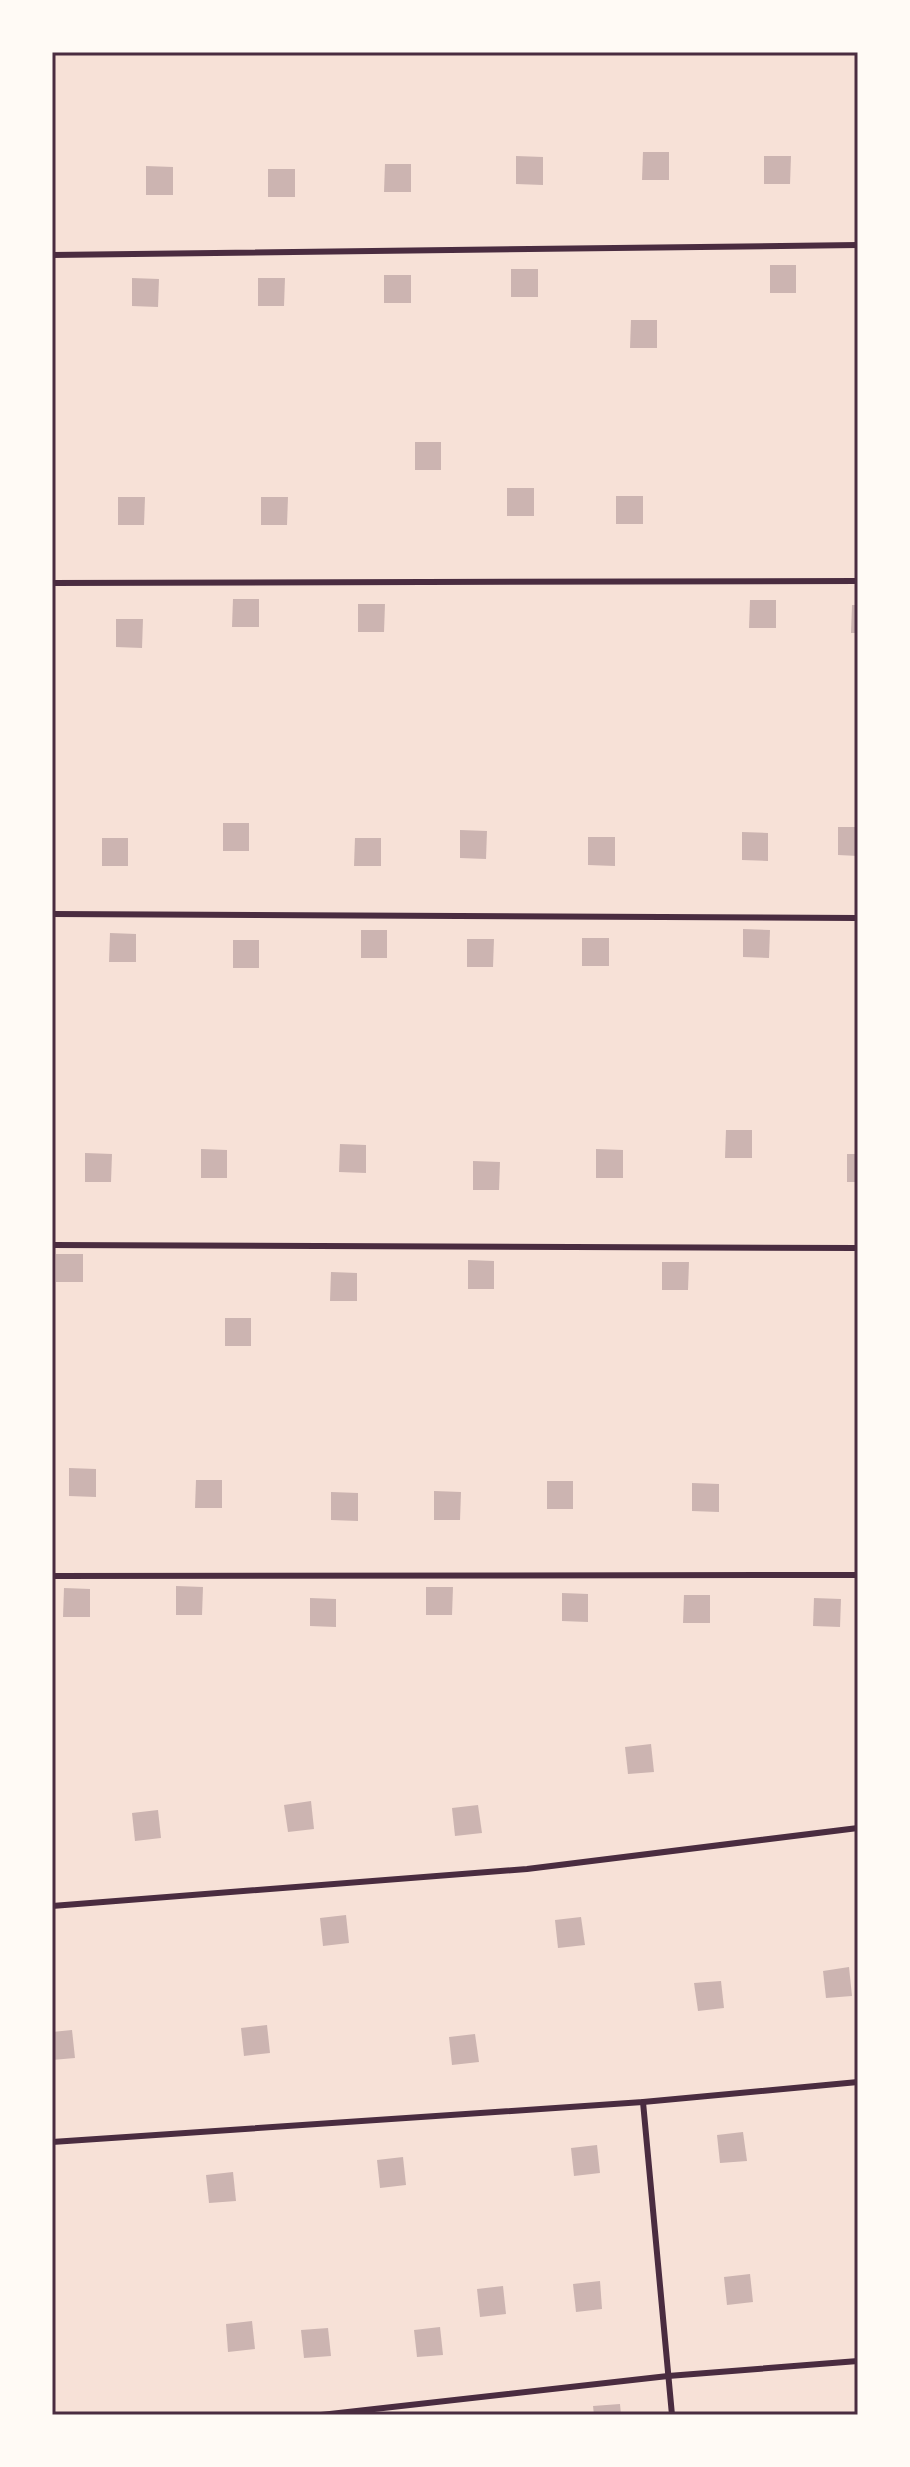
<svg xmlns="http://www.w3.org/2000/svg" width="910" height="2467" viewBox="0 0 910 2467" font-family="'Fira Sans Condensed',sans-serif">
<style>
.building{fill:#ccb4b1}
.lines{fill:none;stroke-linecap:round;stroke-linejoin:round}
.service{stroke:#4a2c40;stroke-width:6}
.neatline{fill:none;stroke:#4a2c40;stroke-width:3}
</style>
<rect width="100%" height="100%" fill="#f7e1d7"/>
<g class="building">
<polygon points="643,152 669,152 669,180 642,180"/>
<polygon points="516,156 543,157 543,185 516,184"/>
<polygon points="764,156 791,156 790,184 764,184"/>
<polygon points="385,164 411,164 411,192 384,192"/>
<polygon points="146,166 173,167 173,195 146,195"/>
<rect x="268" y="169" width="27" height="28"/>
<rect x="770" y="265" width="26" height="28"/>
<rect x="511" y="269" width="27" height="28"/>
<rect x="384" y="275" width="27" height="28"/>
<polygon points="132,278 159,279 158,307 132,306"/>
<polygon points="258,278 285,278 284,306 258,306"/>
<polygon points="631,320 657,320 657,348 630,348"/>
<rect x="415" y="442" width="26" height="28"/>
<rect x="507" y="488" width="27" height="28"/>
<rect x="616" y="496" width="27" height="28"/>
<polygon points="118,497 145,497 144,525 118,525"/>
<polygon points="261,497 288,497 287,525 261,525"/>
<polygon points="233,599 259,599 259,627 232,627"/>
<polygon points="750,600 776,600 776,628 749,628"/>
<polygon points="358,604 385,604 384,632 358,632"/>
<polygon points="852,605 858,605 858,633 851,633"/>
<polygon points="116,619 143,619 142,648 116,647"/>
<rect x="223" y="823" width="26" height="28"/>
<polygon points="838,827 858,827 858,856 838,855"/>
<polygon points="460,830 487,831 486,859 460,858"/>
<polygon points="742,832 768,833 768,861 742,860"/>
<polygon points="588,837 615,837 615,866 588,865"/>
<rect x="102" y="838" width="26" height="28"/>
<polygon points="355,838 381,838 381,866 354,866"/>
<polygon points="743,929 770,930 769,958 743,957"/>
<rect x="361" y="930" width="26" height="28"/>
<polygon points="110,933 136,934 136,962 109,962"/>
<rect x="582" y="938" width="27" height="28"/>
<polygon points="467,939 494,939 493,967 467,967"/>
<rect x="233" y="940" width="26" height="28"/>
<polygon points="726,1130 752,1130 752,1158 725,1158"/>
<polygon points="340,1144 366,1145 366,1173 339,1172"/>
<polygon points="201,1149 227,1150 227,1178 201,1178"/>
<polygon points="596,1149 623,1150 623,1178 596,1178"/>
<polygon points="85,1153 112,1154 111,1182 85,1182"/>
<rect x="847" y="1154" width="11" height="28"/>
<polygon points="473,1161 500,1162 499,1190 473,1190"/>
<rect x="56" y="1254" width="27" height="28"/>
<polygon points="468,1260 494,1261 494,1289 468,1289"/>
<polygon points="662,1262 689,1262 688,1290 662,1290"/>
<polygon points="331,1272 357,1273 357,1301 330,1301"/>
<rect x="225" y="1318" width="26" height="28"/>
<polygon points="69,1468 96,1469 96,1497 69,1496"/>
<polygon points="196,1480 222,1480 222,1508 195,1508"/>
<rect x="547" y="1481" width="26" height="28"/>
<polygon points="692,1483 719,1484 719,1512 692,1511"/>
<polygon points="434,1491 461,1492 460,1520 434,1520"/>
<polygon points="331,1492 358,1493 358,1521 331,1520"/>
<polygon points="176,1586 203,1587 202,1615 176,1615"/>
<polygon points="426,1587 453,1587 452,1615 426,1615"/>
<polygon points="64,1588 90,1589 90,1617 63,1617"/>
<polygon points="562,1593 588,1594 588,1622 562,1621"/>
<polygon points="684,1595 710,1595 710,1623 683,1623"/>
<polygon points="310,1598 336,1599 336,1627 310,1626"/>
<polygon points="814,1598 841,1599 840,1627 813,1626"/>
<polygon points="651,1744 654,1772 628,1774 625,1747"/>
<polygon points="311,1801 314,1829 288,1832 284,1805"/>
<polygon points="478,1805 482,1833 455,1836 452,1808"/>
<polygon points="158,1810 161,1838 135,1841 132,1813"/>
<polygon points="346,1915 349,1943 323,1946 320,1918"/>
<polygon points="581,1917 585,1945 558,1948 555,1920"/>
<polygon points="849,1967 852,1996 826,1998 823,1971"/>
<polygon points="721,1981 724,2008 698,2011 694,1983"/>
<polygon points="267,2025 270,2053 244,2056 241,2028"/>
<polygon points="72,2030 75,2058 52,2060 52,2032"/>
<polygon points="475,2034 479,2062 452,2065 449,2037"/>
<polygon points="743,2132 747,2161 720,2163 717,2135"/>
<polygon points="597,2145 600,2173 574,2176 571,2148"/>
<polygon points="403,2157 406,2185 380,2188 377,2160"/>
<polygon points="233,2172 236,2201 209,2203 206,2175"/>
<polygon points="750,2274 753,2302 727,2305 724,2277"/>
<polygon points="600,2281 602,2309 576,2312 573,2284"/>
<polygon points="503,2286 506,2314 480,2317 477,2289"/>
<polygon points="252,2321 255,2349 228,2352 226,2324"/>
<polygon points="440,2327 443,2355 417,2357 414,2330"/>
<polygon points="328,2328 331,2356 304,2358 301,2330"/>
<polygon points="620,2404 621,2415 594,2415 593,2406"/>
</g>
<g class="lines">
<g class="service">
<polyline points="52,255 858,245"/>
<polyline points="52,583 858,581"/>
<polyline points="52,914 858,918"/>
<polyline points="52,1245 858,1248"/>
<polyline points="52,1576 858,1575"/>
<polyline points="52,1906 527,1869 858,1828"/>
<polyline points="643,2102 672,2415"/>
<polyline points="52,2142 643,2102 858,2082"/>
<polyline points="321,2415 668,2376 858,2361"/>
</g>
</g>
<rect width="910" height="2467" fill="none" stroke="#fffaf5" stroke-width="108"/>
<rect x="54" y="54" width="802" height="2359" class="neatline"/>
</svg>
